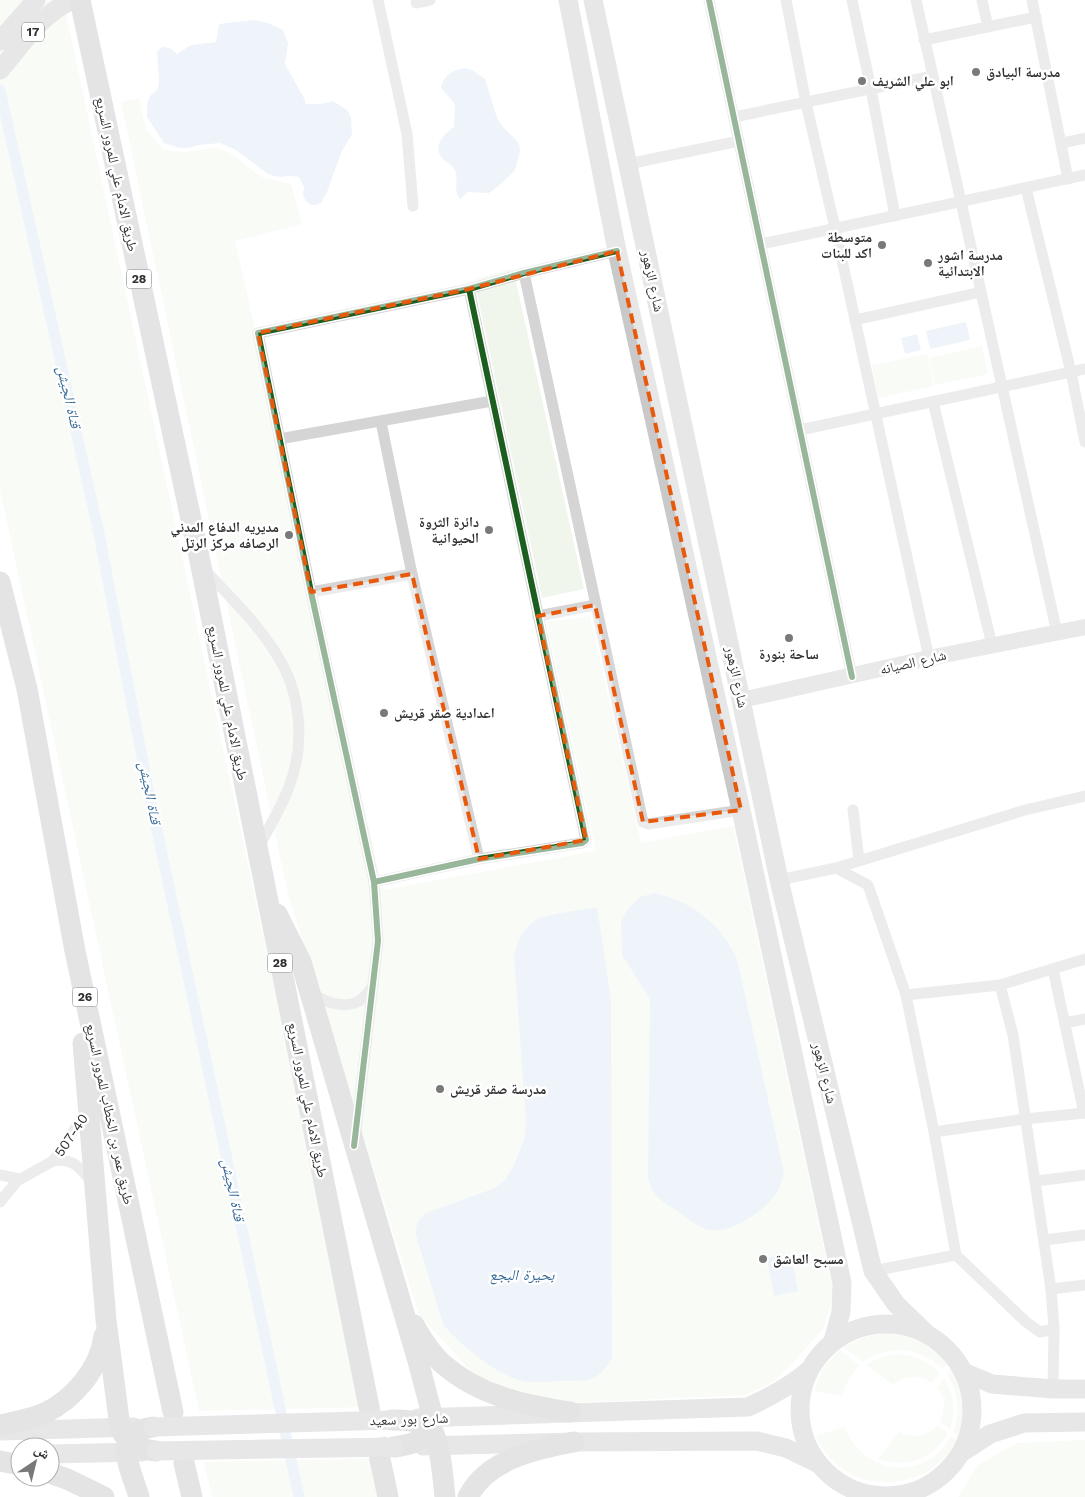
<svg xmlns="http://www.w3.org/2000/svg" width="1085" height="1497" viewBox="0 0 1085 1497" font-family="'Work Sans','Noto Naskh Arabic',sans-serif">
<style>
.green{fill:#f1f6ed}
.water{fill:#d9e7f4}
.lines{fill:none;stroke-linecap:round;stroke-linejoin:round}
.canal{stroke:#d9e7f4;stroke-width:11}
.highway-tunnel{stroke:#d6d6d6;stroke-width:21;stroke-dasharray:21 11;stroke-linecap:butt}
.street{stroke:#d5d5d5;stroke-width:11}
.secondary{stroke:#cfcfcf;stroke-width:16}
.primary{stroke:#c9c9c9;stroke-width:19}
.highway{stroke:#c3c3c3;stroke-width:21}
.primary-bridge{stroke:#c9c9c9;stroke-width:19}
.cycleway-casing{stroke:#fff;stroke-width:9}
.cycleway{stroke:#1b5e20;stroke-width:6}
.marked{fill:none;stroke:#e8590c;stroke-width:4;stroke-dasharray:10 6;stroke-linejoin:round}
.poi-dot{fill:#797979;stroke:#fff;stroke-width:2}
.labels{text-anchor:middle;dominant-baseline:central;stroke-width:5;stroke-linejoin:round;paint-order:stroke}
.shield{fill:#fff;stroke:#6f6f6f;stroke-width:1}
.shield-label{font-size:12px;font-weight:bold;fill:#313131}
.poi-label{font-size:14px;font-weight:bold;fill:#313131;stroke:#fff;text-anchor:start}
.street-label{font-size:14px;fill:#313131;stroke:#fff}
.water-label{font-size:15px;font-style:italic;fill:#396a98;stroke:#fff}
</style>
<rect width="100%" height="100%" fill="#fff"/>
<g class="green">
<polygon points="0,0 63,0 364,1407 199,1411 0,490"/>
<polygon points="139,98 146,129 163,150 185,152 216,148 230,153 261,177 291,184 302,224 235,241 383,890 596,851 547,622 590,616 641,843 733,826 834,1295 823,1329 788,1368 774,1381 746,1395 545,1404 473,1373 419,1315 288,894 121,102"/>
<polygon points="513,268 584,589 542,598 474,279"/>
<polygon points="982,346 988,374 935,385 929,358"/>
<polygon points="927,354 934,386 878,398 872,365"/>
<path d="M882 1334C909 1334 931 1343 948 1363L943 1369C920 1347 889 1344 863 1362L843 1347 863 1338Z"/>
<polygon points="840,1350 859,1365 848,1380 842,1396 814,1391 823,1368"/>
<path d="M894 1354C913 1354 927 1360 940 1373L932 1383C919 1373 905 1375 893 1385L866 1365 879 1358Z"/>
<path d="M951 1368C964 1390 966 1412 959 1436L953 1432C961 1410 958 1393 947 1374Z"/>
<path d="M944 1378C954 1394 956 1411 950 1429L940 1422C946 1409 945 1397 937 1387Z"/>
<path d="M938 1425 948 1433C934 1459 905 1469 878 1459L899 1432C914 1439 927 1436 938 1425Z"/>
<path d="M844 1427C863 1474 925 1484 951 1436L957 1440C927 1497 842 1497 816 1436Z"/>
<polygon points="1085,1440 1085,1497 958,1497 978,1465 1017,1443"/>
<polygon points="373,1459 382,1497 212,1497 204,1462"/>
</g>
<g class="water">
<polygon points="254,20 268,23 283,30 288,43 285,64 305,100 305,104 321,104 333,101 347,110 351,117 352,134 341,153 327,192 321,203 316,205 311,205 306,201 303,196 304,187 299,177 290,176 278,177 268,174 236,150 220,143 199,145 188,148 179,148 164,143 147,117 147,104 150,96 158,89 159,80 157,51 162,47 170,48 177,54 191,45 216,42 219,24"/>
<path d="M464 68 472 70 485 79 497 118 503 127 515 139 519 144 520 151 515 170 501 184 489 193 468 192 460 199C453 191 458 183 456 173 454 166 448 163 443 159 431 147 444 134 454 127L455 104 441 88C443 75 453 70 464 68Z"/>
<polygon points="966,322 970,340 930,349 926,331"/>
<polygon points="917,334 921,350 905,354 901,338"/>
<path d="M655 893C694 903 720 923 737 959L784 1172C782 1179 780 1188 776 1194 764 1211 731 1234 710 1230 698 1228 687 1218 677 1211 661 1200 653 1197 648 1178L650 999 622 955 621 921 628 909 640 897Z"/>
<path d="M597 907 611 1000 612 1359C596 1383 591 1380 563 1381 552 1381 540 1383 528 1382 503 1380 458 1344 443 1324L415 1232 418 1221 426 1213 495 1188 505 1180 513 1167 524 1140 526 1122 514 956C517 942 523 928 536 920 543 915 586 909 597 907Z"/>
<polygon points="791,1253 798,1291 774,1296 767,1258"/>
</g>
<g class="lines">
<polyline class="canal" points="0,90 99,534 149,793 299,1497"/>
<polyline class="highway-tunnel" points="369,1407 380,1459"/>
<g class="street">
<polyline points="378,0 407,134 413,206"/>
<polyline points="709,0 852,677"/>
<polyline points="786,0 806,103 835,228 929,658"/>
<polyline points="852,0 871,89 895,216"/>
<polyline points="916,0 1057,633"/>
<polyline points="982,0 988,27"/>
<polyline points="1032,0 1068,179"/>
<polyline points="416,3 430,0"/>
<polyline points="924,40 1036,17"/>
<polyline points="734,117 933,76"/>
<polyline points="1062,143 1085,138"/>
<polyline points="628,164 739,141"/>
<polyline points="1026,188 1071,372 1085,442"/>
<polyline points="761,244 1085,175"/>
<polyline points="524,273 643,822 648,824 741,810"/>
<polyline points="855,320 981,292"/>
<polyline points="933,402 992,645"/>
<polyline points="381,422 412,574 479,859"/>
<polyline points="800,430 1085,369"/>
<polyline points="279,439 492,401"/>
<path d="M206 571C229 596 257 623 275 652 301 691 306 742 289 787 281 808 269 828 258 848"/>
<polyline points="311,592 412,574"/>
<polyline points="538,616 595,605"/>
<polyline points="853,810 859,860"/>
<polyline points="836,868 868,885 906,995 934,1132 956,1255 1026,1322 1040,1332 1054,1329"/>
<polyline points="779,880 836,868 1025,810 1085,796"/>
<polyline points="374,882 479,859 582,843 586,840 469,289"/>
<polyline points="1053,969 1084,1113"/>
<polyline points="1000,985 1013,1035 1051,1289 1054,1329 1053,1389"/>
<path d="M310 992C323 1001 343 1010 359 1001 365 997 369 991 373 986"/>
<polyline points="906,995 1000,985 1085,959"/>
<polyline points="1065,1023 1085,1019"/>
<polyline points="356,1131 378,941 374,882 311,592 258,333 469,289 524,273 617,251"/>
<polyline points="934,1132 1025,1119 1085,1113"/>
<polyline points="53,1161 87,1111"/>
<polyline points="0,1175 20,1179"/>
<polyline points="1036,1181 1085,1175"/>
<path d="M0 1202 17 1181 53 1161C72 1157 81 1168 91 1182"/>
<polyline points="1044,1240 1085,1235"/>
<polyline points="873,1271 956,1255"/>
<polyline points="1051,1289 1085,1285"/>
</g>
<polyline class="secondary" points="742,700 929,658 1085,627"/>
<g class="primary">
<polyline points="568,0 617,251 741,810 842,1283 841,1312 833,1341"/>
<polyline points="593,0 779,880 873,1271 896,1304 927,1334"/>
<polyline points="0,41 36,0"/>
<path d="M0 70C21 46 41 14 72 0"/>
<circle cx="886" cy="1410" r="86"/>
<polyline points="963,1372 992,1384 1053,1389 1085,1389"/>
<path d="M418 1418 748 1407C770 1397 789 1387 808 1371"/>
<polyline points="1,1431 134,1427"/>
<polyline points="423,1446 574,1442 757,1441 786,1448 817,1463"/>
<polyline points="961,1453 990,1434 1024,1423 1085,1422"/>
<polyline points="50,1454 142,1452"/>
</g>
<g class="highway">
<polyline points="80,0 201,566 369,1407"/>
<polyline points="0,582 27,689 75,951 173,1412"/>
<path d="M277 914 301 962 418 1361 433 1418 431 1430C421 1442 409 1445 394 1447"/>
<path d="M83 1043 106 1320 120 1427C125 1443 140 1450 156 1451"/>
<path d="M414 1325C422 1339 432 1355 444 1365 480 1396 525 1405 570 1412"/>
<path d="M392 1420C404 1420 419 1420 430 1428 441 1439 443 1481 445 1497"/>
<path d="M0 1425C15 1422 31 1419 45 1413 74 1399 100 1368 104 1336"/>
<polyline points="380,1459 388,1497"/>
<polyline points="0,1461 20,1465"/>
<polyline points="184,1463 192,1497"/>
<polyline points="50,1473 67,1479 104,1497"/>
<path d="M139 1497C131 1468 109 1434 153 1427"/>
<path d="M468 1497C487 1459 536 1449 574 1442"/>
</g>
<g class="primary-bridge">
<polyline points="153,1427 392,1420"/>
<polyline points="156,1451 394,1447"/>
</g>
<g class="cycleway-casing">
<g id="cycleway">
<polyline points="709,0 852,677"/>
<polyline points="374,882 479,859 582,843 586,840 469,289"/>
<polyline points="354,1146 378,941 374,882 311,592 258,333 469,289 524,273 617,251"/>
</g>
</g>
<use href="#cycleway" class="cycleway"/>
</g>
<path d="M0 0H1085V1497H0ZM617 251 741 810 643 822 595 605 538 616 586 840 479 859 412 574 311 592 258 333 469 289Z" fill="#fff" fill-opacity=".55" fill-rule="evenodd"/>
<path class="marked" d="M617 251 741 810 643 822 595 605 538 616 586 840 479 859 412 574 311 592 258 333 469 289Z"/>
<g class="poi-dot">
<circle cx="976" cy="72" r="5"/>
<circle cx="862" cy="81" r="5"/>
<circle cx="882" cy="245" r="5"/>
<circle cx="928" cy="263" r="5"/>
<circle cx="489" cy="530" r="5"/>
<circle cx="289" cy="535" r="5"/>
<circle cx="789" cy="638" r="5"/>
<circle cx="384" cy="713" r="5"/>
<circle cx="440" cy="1089" r="5"/>
<circle cx="763" cy="1259" r="5"/>
</g>
<g class="labels">
<g class="shield">
<rect x="22" y="22.5" width="22" height="19" rx="4"/>
<rect x="126.5" y="269.5" width="25" height="19" rx="4"/>
<rect x="267.5" y="953.5" width="25" height="19" rx="4"/>
<rect x="72.5" y="987.5" width="25" height="19" rx="4"/>
</g>
<g class="shield-label">
<text x="33" y="32">17</text>
<text x="139" y="279">28</text>
<text x="280" y="963">28</text>
<text x="85" y="997">26</text>
</g>
<g class="poi-label">
<text x="986" y="72">مدرسة البيادق</text>
<text x="872" y="81">ابو علي الشريف</text>
<text x="872" y="237" text-anchor="end">متوسطة<tspan x="872" dy="16">اكد للبنات</tspan></text>
<text x="938" y="255">مدرسة اشور<tspan x="938" dy="16">الابتدائية</tspan></text>
<text x="479" y="522" text-anchor="end">دائرة الثروة<tspan x="479" dy="16">الحيوانية</tspan></text>
<text x="279" y="527" text-anchor="end">مديريه الدفاع المدني<tspan x="279" dy="16">الرصافه مركز الرتل</tspan></text>
<text x="789" y="654" text-anchor="middle">ساحة بنورة</text>
<text x="394" y="713">اعدادية صقر قريش</text>
<text x="450" y="1089">مدرسة صقر قريش</text>
<text x="773" y="1259">مسبح العاشق</text>
</g>
<g class="street-label">
<text transform="translate(117 174) rotate(78)">طريق الامام علي للمرور السريع</text>
<text transform="translate(653 281) rotate(78)">شارع الزهور</text>
<text transform="translate(913 662) rotate(-13)">شارع الصيانه</text>
<text transform="translate(737 677) rotate(78)">شارع الزهور</text>
<text transform="translate(228 703) rotate(79)">طريق الامام علي للمرور السريع</text>
<text transform="translate(825 1073) rotate(76)">شارع الزهور</text>
<text transform="translate(308 1100) rotate(79)">طريق الامام علي للمرور السريع</text>
<text transform="translate(110 1114) rotate(78)">طريق عمر بن الخطاب للمرور السريع</text>
<text transform="translate(71 1135) rotate(-56)">507-40</text>
<text transform="translate(409 1419) rotate(-2)">شارع بور سعيد</text>
</g>
<g class="water-label">
<text transform="translate(69 397) rotate(77)">قناة الجيش</text>
<text transform="translate(150 793) rotate(79)">قناة الجيش</text>
<text transform="translate(233 1190) rotate(78)">قناة الجيش</text>
<text x="522" y="1275">بحيرة البجع</text>
</g>
</g>
<g transform="translate(35 1462) rotate(35)"><circle r="24" fill="#ffffff" stroke="#adadad"/>
<path d="M0-4L9 19L0 12L-9 19Z" fill="#797979"/>
<text y="-8" font-size="14" font-weight="bold" text-anchor="middle" fill="#313131">ش</text>
</g>
</svg>
